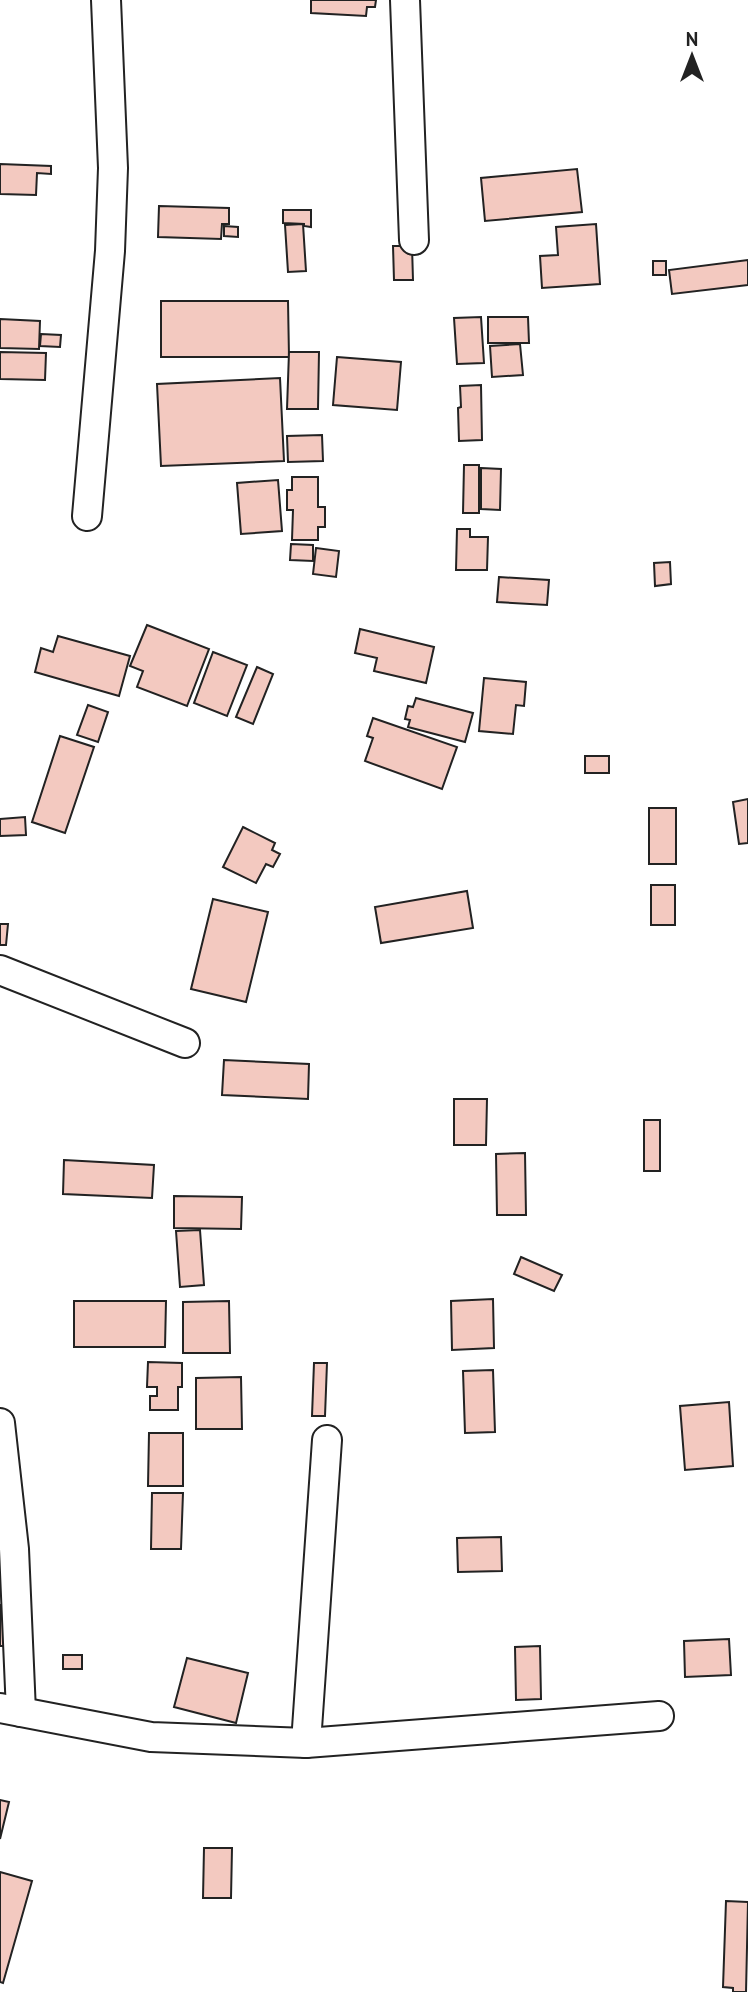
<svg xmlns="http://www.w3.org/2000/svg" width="748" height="1992" viewBox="0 0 748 1992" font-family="'PT Sans',sans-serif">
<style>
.building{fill:#f3c9c0;stroke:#222;stroke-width:2}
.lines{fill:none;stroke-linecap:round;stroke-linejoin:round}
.minor-casing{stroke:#222;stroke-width:32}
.minor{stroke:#fff;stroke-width:28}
</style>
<rect width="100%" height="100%" fill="#fff"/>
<g class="building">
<polygon points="311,0 376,0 375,7 367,7 366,16 311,13"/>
<polygon points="0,164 51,166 51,174 37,173 36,195 0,194"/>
<polygon points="577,169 582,212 485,221 481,178"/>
<polygon points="159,206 229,208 229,224 222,224 221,239 158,237"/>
<polygon points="283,210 311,210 311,227 304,226 304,224 283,223"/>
<polygon points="303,224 306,271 288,272 285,225"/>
<polygon points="596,224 600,284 542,288 540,256 558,255 556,227"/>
<polygon points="224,226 238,227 238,237 224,236"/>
<polygon points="393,246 412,246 413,280 394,280"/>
<polygon points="748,260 748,285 672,294 669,270"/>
<rect x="653" y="261" width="13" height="14"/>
<polygon points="161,301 288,301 289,357 161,357"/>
<polygon points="481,317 484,363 457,364 454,318"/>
<polygon points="488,317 528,317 529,343 488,343"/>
<polygon points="0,319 40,321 39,349 0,348"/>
<polygon points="41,334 61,335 60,347 40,346"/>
<polygon points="520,344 523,375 492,377 490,346"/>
<polygon points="0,352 46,353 45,380 0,379"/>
<polygon points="289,352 319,352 318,409 287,409"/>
<polygon points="337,357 401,362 397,410 333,405"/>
<polygon points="280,378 284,461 161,466 157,384"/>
<polygon points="481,385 482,440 459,441 458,408 461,407 460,386"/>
<polygon points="322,435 323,461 288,462 287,436"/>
<polygon points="464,465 479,465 479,513 463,513"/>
<polygon points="481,468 501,469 500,510 481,509"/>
<polygon points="292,477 318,477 318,507 325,507 325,527 318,527 318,540 292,540 293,510 287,510 287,490 292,490"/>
<polygon points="278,480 282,531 241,534 237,483"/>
<polygon points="457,529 470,529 470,537 488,537 487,570 456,570"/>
<polygon points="291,544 313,545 313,561 290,560"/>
<polygon points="316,548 339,551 336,577 313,574"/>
<polygon points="670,562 671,584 655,586 654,563"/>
<polygon points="499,577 549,580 547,605 497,602"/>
<polygon points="147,625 209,649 187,706 137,687 143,671 130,666"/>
<polygon points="360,629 434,647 426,683 374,671 377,658 355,653"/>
<polygon points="58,636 130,656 119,696 35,672 41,648 53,652"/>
<polygon points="213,652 247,665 227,716 194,703"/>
<polygon points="257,667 273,674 253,724 236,717"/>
<polygon points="484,678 526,682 524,706 516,705 513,734 479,731"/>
<polygon points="416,698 473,713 465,742 408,727 410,720 405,719 408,706 413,707"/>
<polygon points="88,705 108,712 98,742 77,735"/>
<polygon points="373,718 457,747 442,789 365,761 373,738 367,736"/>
<polygon points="60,736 94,747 65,833 32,822"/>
<rect x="585" y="756" width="24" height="17"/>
<polygon points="748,799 748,843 739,844 733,802"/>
<rect x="649" y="808" width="27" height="56"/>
<polygon points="25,817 26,835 0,836 0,819"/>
<polygon points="243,827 275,843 272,850 280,854 273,867 266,864 256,883 223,867"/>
<rect x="651" y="885" width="24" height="40"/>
<polygon points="467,891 473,928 381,943 375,907"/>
<polygon points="213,899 268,912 246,1002 191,989"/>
<polygon points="0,924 8,924 6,945 0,945"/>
<polygon points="224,1060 309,1064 308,1099 222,1095"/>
<polygon points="454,1099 487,1099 486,1145 454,1145"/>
<rect x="644" y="1120" width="16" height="51"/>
<polygon points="525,1153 526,1215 497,1215 496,1154"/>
<polygon points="64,1160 154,1165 152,1198 63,1194"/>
<polygon points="174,1196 242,1197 241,1229 174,1228"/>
<polygon points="200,1230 204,1285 180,1287 176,1231"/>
<polygon points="521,1257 562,1275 554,1291 514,1274"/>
<polygon points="493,1299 494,1348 452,1350 451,1301"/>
<polygon points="74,1301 166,1301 165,1347 74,1347"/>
<polygon points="229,1301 230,1353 183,1353 183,1302"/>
<polygon points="148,1362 182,1363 182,1387 178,1387 178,1410 150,1410 150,1396 157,1396 157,1387 147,1387"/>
<polygon points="314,1363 327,1363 325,1416 312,1416"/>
<polygon points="493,1370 495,1432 465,1433 463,1371"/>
<polygon points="241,1377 242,1429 196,1429 196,1378"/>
<polygon points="729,1402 733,1466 685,1470 680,1406"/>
<polygon points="149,1433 183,1433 183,1486 148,1486"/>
<polygon points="152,1493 183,1493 181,1549 151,1549"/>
<polygon points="501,1537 502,1571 458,1572 457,1538"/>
<rect x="0" y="1605" width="13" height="41"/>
<polygon points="729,1639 731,1675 685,1677 684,1641"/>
<polygon points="540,1646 541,1699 516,1700 515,1647"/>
<rect x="63" y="1655" width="19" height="14"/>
<polygon points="187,1658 248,1673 236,1723 174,1707"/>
<polygon points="0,1800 9,1802 0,1839"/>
<polygon points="204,1848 232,1848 231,1898 203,1898"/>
<polygon points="0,1872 32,1881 3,1983 0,1982"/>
<polygon points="726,1901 748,1902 746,1992 733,1992 733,1988 723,1987"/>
</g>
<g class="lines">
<g class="minor-casing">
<g id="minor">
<polyline points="405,0 414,240"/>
<polyline points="87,516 110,251 113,168 106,0"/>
<polyline points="0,970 185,1043"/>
<polyline points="0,1423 14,1549 21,1712"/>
<polyline points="0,1708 151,1737 306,1743 659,1716"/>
<polyline points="306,1743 327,1440"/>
</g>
</g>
<use href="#minor" class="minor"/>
</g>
<g transform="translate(692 56)" stroke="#ffffff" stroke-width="5" paint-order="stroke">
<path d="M0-5L12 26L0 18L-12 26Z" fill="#222222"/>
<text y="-10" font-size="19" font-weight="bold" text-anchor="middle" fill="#222222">N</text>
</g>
</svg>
